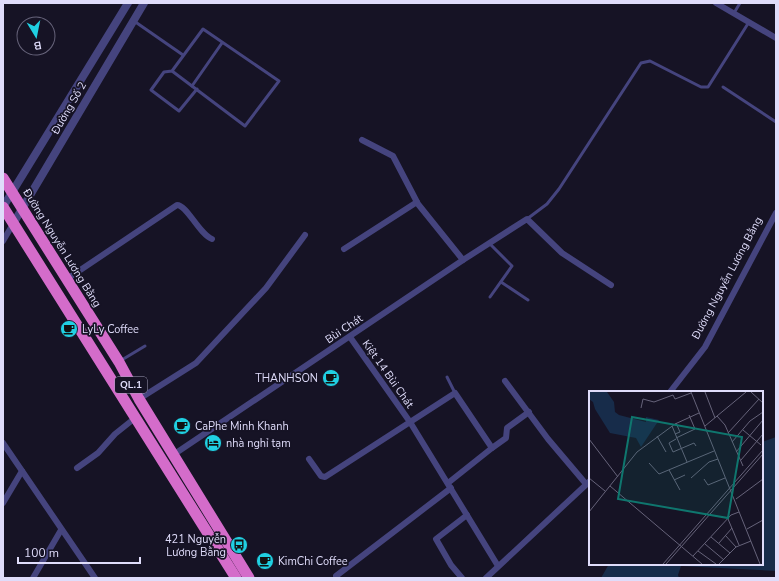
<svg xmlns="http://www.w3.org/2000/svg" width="779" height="581" viewBox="0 0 779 581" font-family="'Nunito Sans',sans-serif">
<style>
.water{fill:#172c4a}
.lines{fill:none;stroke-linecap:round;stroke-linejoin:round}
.service{stroke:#45447e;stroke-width:3}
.minor{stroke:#45447e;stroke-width:6}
.tertiary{stroke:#45447e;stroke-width:8}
.trunk{stroke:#d46cca;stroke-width:11}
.labels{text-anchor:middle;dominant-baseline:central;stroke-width:3.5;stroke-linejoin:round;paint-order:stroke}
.shield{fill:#161325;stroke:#a3a0ba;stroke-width:1}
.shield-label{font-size:10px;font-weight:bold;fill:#dfdcfa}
.street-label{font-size:11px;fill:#dfdcfa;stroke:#161325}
.poi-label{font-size:11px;fill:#dfdcfa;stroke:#161325;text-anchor:start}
.inset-road{fill:none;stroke:#66637a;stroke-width:1}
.view{fill:#0f766e;fill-opacity:0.15;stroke:#0f766e;stroke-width:2}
.inset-edge{fill:none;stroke:#dfdcfa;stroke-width:2}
</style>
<rect width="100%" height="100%" fill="#161325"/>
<polygon class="water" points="776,437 776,571 681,566 678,575 679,578 601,578 609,564 762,564 762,442"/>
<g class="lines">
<g class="service">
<polyline points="734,13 740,3"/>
<polyline points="134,21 183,55"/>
<polyline points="172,71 203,29 279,81 245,126 172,71 164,72 151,90 179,111 197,89"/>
<polyline points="192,86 222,43"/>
<polyline points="723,87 776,122"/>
<polyline points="527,219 547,204 559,189 641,63 650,61 701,87 708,87 749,22"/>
<polyline points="489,243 512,266 490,297"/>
<polyline points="501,282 528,300"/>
<polyline points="120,361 145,346"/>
<polyline points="447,377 455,393"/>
</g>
<g class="minor">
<polyline points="716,3 776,38"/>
<polyline points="362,140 393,156 418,204 463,260"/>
<polyline points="3,241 13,224"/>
<polyline points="344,249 417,202"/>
<path d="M67 279 177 205C187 205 199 234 212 239"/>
<polyline points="350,337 410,422 498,566"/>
<polyline points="505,381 548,439 586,484"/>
<polyline points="670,392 705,347 776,213"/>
<polyline points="139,399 196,363 266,288 305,235"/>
<polyline points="3,443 95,578"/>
<polyline points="492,448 506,438 507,428 529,412"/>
<polyline points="173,455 463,260 527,219 562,253 611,285"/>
<polyline points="309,459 321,476 325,477 455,393 492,448 448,483"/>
<polyline points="77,468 98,453 115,434 135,418"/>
<polyline points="3,503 22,471"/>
<polyline points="33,578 61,530"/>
<polyline points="337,578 336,576 451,488"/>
<polyline points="462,578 451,565 436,539 467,515"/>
<polyline points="486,578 590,481"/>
</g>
<g class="tertiary">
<polyline points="3,207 128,3"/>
<polyline points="13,224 144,3"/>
</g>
<g class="trunk">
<polyline points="3,178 119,362 139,399 249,578"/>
<polyline points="3,207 236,578"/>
</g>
</g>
<defs>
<g id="cafe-disc" transform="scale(0.9)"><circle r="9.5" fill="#20d0e2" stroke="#161325"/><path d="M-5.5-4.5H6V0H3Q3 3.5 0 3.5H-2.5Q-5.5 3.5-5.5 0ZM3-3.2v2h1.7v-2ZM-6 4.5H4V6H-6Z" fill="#111"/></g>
<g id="hotel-disc" transform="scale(0.9)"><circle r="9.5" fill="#20d0e2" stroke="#161325"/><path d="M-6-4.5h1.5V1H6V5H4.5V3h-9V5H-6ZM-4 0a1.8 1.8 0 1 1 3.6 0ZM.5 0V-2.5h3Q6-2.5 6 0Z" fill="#111"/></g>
<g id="bus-disc" transform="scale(0.9)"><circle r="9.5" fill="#20d0e2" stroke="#161325"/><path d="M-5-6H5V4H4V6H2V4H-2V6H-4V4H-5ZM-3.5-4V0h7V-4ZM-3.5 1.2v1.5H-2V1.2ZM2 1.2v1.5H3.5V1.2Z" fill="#111"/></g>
</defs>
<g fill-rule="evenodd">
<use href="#cafe-disc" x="69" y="329"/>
<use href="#cafe-disc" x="331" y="378"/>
<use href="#cafe-disc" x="182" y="426"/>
<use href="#hotel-disc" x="213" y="443"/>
<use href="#bus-disc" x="239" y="545"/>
<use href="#cafe-disc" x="265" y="561"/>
</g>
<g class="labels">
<rect class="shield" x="115" y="377" width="32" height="16" rx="3"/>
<g class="shield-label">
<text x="131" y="385">QL.1</text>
</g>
<g class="street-label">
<text transform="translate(69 108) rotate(-60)">Đường Số 2</text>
<text transform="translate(62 248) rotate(58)">Đường Nguyễn Lương Bằng</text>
<text transform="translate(727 278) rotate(-62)">Đường Nguyễn Lương Bằng</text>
<text transform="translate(344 329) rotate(-34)">Bùi Chát</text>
<text transform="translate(388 374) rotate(55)">Kiệt 14 Bùi Chát</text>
</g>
<g class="poi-label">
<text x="82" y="329">LyLy Coffee</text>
<text x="318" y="378" text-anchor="end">THANHSON</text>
<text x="195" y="426">CaPhe Minh Khanh</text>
<text x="226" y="443">nhà nghỉ tạm</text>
<text x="226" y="539" text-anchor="end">421 Nguyễn<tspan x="226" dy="13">Lương Bằng</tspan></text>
<text x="278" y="561">KimChi Coffee</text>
</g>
</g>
<g transform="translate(589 391)">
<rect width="174" height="174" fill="#161325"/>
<path d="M0 1H18L25 11 26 21 30 24 57 31V26L70 29 52 56 47 47 21 42 6 18 4 11 0 8Z" fill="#172c4a"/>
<path class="inset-road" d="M102 1 171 173M116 1 126 27M162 1 174 12M52 17 54 8 65 11 84 4 86 8 102 2M128 25 136 34 154 75M83 35 98 71M116 35 157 1M154 39 172 54M139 42 170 8M86 43 91 41 87 32M68 45 77 61M87 47 106 38 100 24M0 48 29 86M87 48 80 52 84 61 105 52 107 55M143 51 161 30 174 21M147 61 174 29M152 69 174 43M60 72 70 83 125 60M80 79 91 99M0 87 16 100M102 87 120 71 129 68M115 88 119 94 136 87M85 89 96 84M21 95 113 173M147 108 174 88M0 121 48 61 86 33 110 22M139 128 150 154M158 138 174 129M136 144 147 156M122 146 141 162M130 152 143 137M116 153 135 169M109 160 127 173M104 165 142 124 150 121M74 173 174 59M77 173 174 63M130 173 147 156 162 150"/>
<path class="view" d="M43 26 153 46 139 127 29 108Z"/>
<rect width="174" height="174" class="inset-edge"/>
</g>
<rect width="779" height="581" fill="none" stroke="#dfdcfa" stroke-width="8"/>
<g transform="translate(36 36) rotate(170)"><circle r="19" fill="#161325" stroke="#66637a"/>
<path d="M0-3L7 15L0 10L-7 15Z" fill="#20d0e2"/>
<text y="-6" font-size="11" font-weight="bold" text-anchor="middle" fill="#dfdcfa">B</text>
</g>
<path d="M18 557v6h122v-6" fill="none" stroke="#dfdcfa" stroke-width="2"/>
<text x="24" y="557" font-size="12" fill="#dfdcfa" stroke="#161325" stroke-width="3" paint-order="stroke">100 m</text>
</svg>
